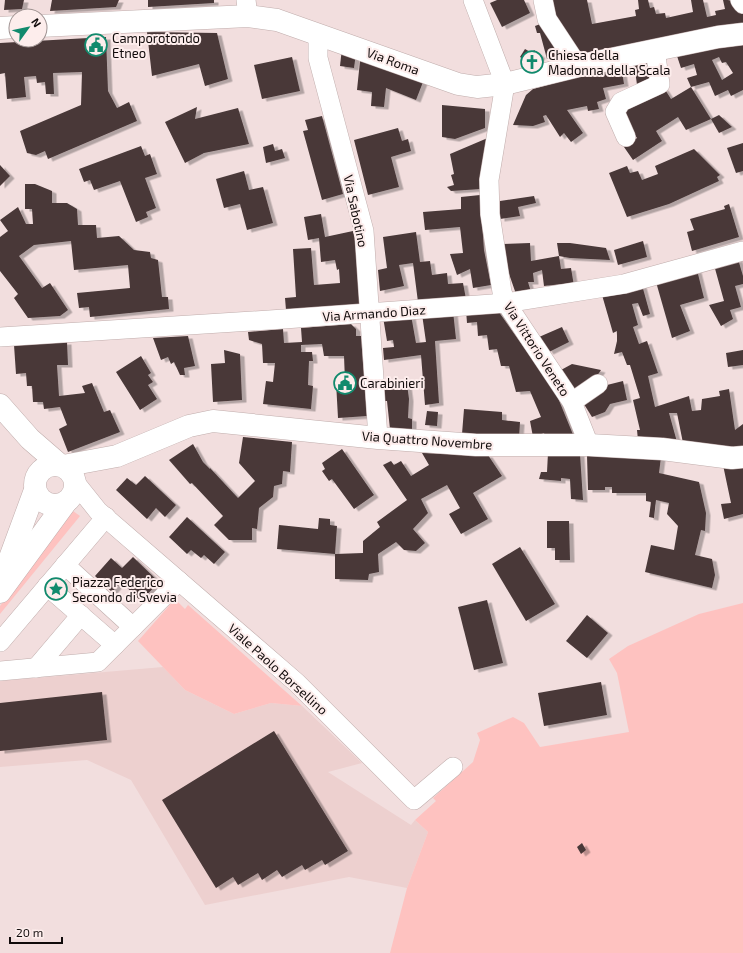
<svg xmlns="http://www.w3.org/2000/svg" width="743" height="953" viewBox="0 0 743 953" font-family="'Exo 2',sans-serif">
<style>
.built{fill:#edd0cf}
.green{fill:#fec2c0}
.building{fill:#483838;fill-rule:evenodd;filter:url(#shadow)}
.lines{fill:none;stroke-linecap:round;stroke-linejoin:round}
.street-casing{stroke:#c0adac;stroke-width:20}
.secondary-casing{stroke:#c0adac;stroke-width:23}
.street{stroke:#fff;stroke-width:19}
.secondary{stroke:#fff;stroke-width:22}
.labels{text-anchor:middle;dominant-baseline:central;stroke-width:4;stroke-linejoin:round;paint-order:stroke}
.poi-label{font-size:13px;fill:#110b0b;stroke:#fdedec;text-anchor:start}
.street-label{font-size:13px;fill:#110b0b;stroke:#fdedec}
</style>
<defs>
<filter id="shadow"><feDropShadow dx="4.5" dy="2.5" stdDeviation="0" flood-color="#0004"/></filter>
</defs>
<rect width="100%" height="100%" fill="#f2dede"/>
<polygon class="built" points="163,667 185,690 234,714 271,703 302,706 362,763 328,772 411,825 415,820 428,832 407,888 349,877 205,905 131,780 87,760 0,767 0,681"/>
<g class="green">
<polygon points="73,511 80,516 0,614 0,606"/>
<polygon points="175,599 185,609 188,605 302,706 271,703 234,714 185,690 138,641"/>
<polygon points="743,603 743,953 390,953 407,888 428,832 415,820 436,801 433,798 473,762 480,740 477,733 513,717 524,723 540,747 629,732 617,673 609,659 628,646 699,614"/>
</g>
<g class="building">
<polygon points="5,0 24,0 22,9 4,10"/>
<polygon points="52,0 119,0 116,7 50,11"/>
<polygon points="148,0 214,0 214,3 148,7"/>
<polygon points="497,0 524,0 530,13 502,27 490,3"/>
<polygon points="552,0 587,0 592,24 636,16 635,10 639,9 638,0 648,0 650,8 654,7 656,14 665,13 666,18 693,12 691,0 703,0 707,17 716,15 715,11 725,9 723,0 728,0 737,2 743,11 743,23 585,55 574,52 556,24"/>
<polygon points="543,23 565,57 547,59 540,33 537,33 535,26"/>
<polygon points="147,32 217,33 228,79 205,86 199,64 152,76"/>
<polygon points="106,37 108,91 117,108 129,102 137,121 48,159 45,151 36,155 27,153 20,131 81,105 82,72 53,73 54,94 46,94 45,82 37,83 36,76 24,77 26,97 7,99 5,73 0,74 0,43"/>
<path d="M743 45V90L731 96 728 90 715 96 709 82 691 87 687 78 697 75 694 64 681 68 676 53ZM719 57 722 63 726 62 733 73 722 80 712 60Z"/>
<polygon points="342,48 356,53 354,68 340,66"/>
<polygon points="525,49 532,53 534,50 541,56 534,66 520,57"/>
<polygon points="292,57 300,91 262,99 254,65"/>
<polygon points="650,58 653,84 637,85 634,62"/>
<polygon points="360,61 389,66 423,82 416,100 386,88 384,107 371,106 372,92 357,90"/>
<polygon points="621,65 624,84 603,88 606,99 597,102 599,109 588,111 587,106 567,110 583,133 571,142 564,133 560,137 546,115 543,116 545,122 533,126 513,125 526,95 533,89"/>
<polygon points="691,87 711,119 686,130 678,117 656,131 662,141 633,160 624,147 637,138 620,113 664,88 671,99"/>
<polygon points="442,105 485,109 485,128 455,139 442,137"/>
<polygon points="197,107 195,119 238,108 249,144 204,153 185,163 165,122"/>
<polygon points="719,115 732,127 719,133 711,119"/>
<polygon points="322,116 343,194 322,200 303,131 308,130 305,120"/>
<polygon points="398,128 402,141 408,139 411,151 391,157 399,187 368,195 354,140"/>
<polygon points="490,137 481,189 451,191 447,187 454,185 451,175 454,174 450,154"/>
<polygon points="743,143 743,171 736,173 727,148"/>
<polygon points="273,144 275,151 282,149 285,158 266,163 263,147"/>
<polygon points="141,146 145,156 150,154 157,174 145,178 156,208 146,212 148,217 136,222 120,181 94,190 90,180 84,182 79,169"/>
<polygon points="694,149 720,175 717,177 719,181 669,204 627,217 609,173 627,166 630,173 638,171 642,180 658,174 655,166"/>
<polygon points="0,165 10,176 0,186"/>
<polygon points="244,171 249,190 263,187 273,223 247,230 240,204 224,208 216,179"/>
<polygon points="25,184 35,184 52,191 52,203 67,203 77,209 78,225 96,225 97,238 119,236 134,250 150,252 151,258 158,260 162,297 168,297 169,309 90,317 89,307 79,308 77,293 130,288 128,265 74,270 71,241 34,245 19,256 42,288 50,283 68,310 60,316 28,318 14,298 18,294 0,271 0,237 8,231 0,220 18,207 26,224 33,224 32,209 25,209"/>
<polygon points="480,195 484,250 491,285 473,288 470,269 457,275 450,254 463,253 460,227 425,230 423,212 461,209 461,197"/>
<polygon points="534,196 536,203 518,207 520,216 500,219 500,201"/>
<polygon points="729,204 739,237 692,251 687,232 694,230 690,219 725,209 724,206"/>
<polygon points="321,214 325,237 353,231 360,267 361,307 286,310 285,298 296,297 293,249 311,248 314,285 340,283 339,269 337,270 335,260 321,262 319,238 308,240 304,217"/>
<polygon points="416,232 420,262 430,261 432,275 447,273 448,284 463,283 466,299 418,302 413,263 399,265 404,286 380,291 378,270 387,268 383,237"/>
<polygon points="643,241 647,257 618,265 614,250"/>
<polygon points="530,243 531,261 559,256 557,243 570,243 606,248 610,260 570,258 559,256 561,269 571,268 574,286 562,287 562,284 544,286 542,270 533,273 534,282 528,282 531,292 516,294 508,271 503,244"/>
<polygon points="738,259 743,276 743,284 735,286 741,307 730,310 733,319 721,326 709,305 724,301 714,265"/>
<polygon points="697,270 704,298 680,305 690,331 672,338 656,282"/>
<polygon points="642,285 650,314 643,316 638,303 632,304 638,325 633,327 639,344 647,341 658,373 648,376 655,407 689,396 692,411 701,410 702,399 720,396 719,391 729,389 735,430 743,424 743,448 683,443 677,413 669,413 677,442 638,440 637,430 640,430 633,400 640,398 630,365 627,365 622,352 614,354 617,341 617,331 613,333 602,295"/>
<polygon points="496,308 556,393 574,437 546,439 544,433 533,437 530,421 541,417 530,391 516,392 509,366 501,366 497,349 489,350 487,335 478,336 477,322 467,323 466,310"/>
<polygon points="453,311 456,339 435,341 439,403 425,405 421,355 384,360 383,348 394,347 393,340 387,341 383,317 411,315 416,343 426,342 422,314"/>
<polygon points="351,324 356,329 356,336 361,336 367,416 338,418 336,382 345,381 344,356 324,356 322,344 301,345 301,352 312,352 313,361 309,361 308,385 313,386 311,409 263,404 266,381 273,382 275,363 263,363 262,344 249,340 248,332 283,329 284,343 302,342 301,328"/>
<polygon points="562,327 569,342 549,352 539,337"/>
<polygon points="188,336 195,366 184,368 185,375 180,375 174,362 171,364 168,357 161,360 153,338"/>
<polygon points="67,342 68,365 57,365 59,396 85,393 82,386 92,383 104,412 110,410 120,432 68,452 59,429 67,425 60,407 44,409 43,402 33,402 32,386 27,386 26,373 16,374 14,345"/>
<polygon points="224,350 240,354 242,400 213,402 211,364 225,363"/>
<polygon points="743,350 743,365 728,367 726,353"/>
<polygon points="141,356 151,373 148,375 153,382 148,385 157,399 140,410 116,372"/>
<polygon points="572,364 601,370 592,383 577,393 561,370"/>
<polygon points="623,381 627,400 610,404 605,412 592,417 582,401 607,385"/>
<polygon points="407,384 409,399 408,418 412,419 412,430 390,429 387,401 384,401 383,386"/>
<polygon points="464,409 502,412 502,420 520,422 519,438 462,434"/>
<polygon points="427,411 438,412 437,426 425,425"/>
<polygon points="243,437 292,442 290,472 283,471 282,484 274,486 273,497 259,508 257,529 252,528 252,540 229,540 214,525 223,516 192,483 190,484 169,460 193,444 203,462 210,469 210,468 238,498 255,481 239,463"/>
<polygon points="342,449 374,495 354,509 332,479 329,481 322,471 325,469 322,463"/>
<polygon points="422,453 488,455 502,476 473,493 488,519 461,534 449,514 460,508 447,485 421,499 428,513 413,529 425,543 416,551 404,550 396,542 378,554 379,572 369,574 368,580 335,579 335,554 363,553 363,541 380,527 377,522 407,500 383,465 391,461 394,465 401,461 411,476 429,465"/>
<polygon points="548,453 580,454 583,500 571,499 570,479 561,478 561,481 539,479 541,472 547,472"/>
<polygon points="587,455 661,457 659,473 699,482 706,513 705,531 701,530 695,555 712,559 715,575 712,588 645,572 651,545 674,550 678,526 667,514 669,503 656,500 654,518 649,517 651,502 646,501 646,493 612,493 612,487 605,487 605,490 588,490"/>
<polygon points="743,463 743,514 724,519 721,504 731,503 723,465"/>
<polygon points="145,476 176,505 165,517 156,508 147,519 116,490 127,478 136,485"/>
<polygon points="187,517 225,552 214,564 204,555 201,558 191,550 187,554 169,537"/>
<polygon points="319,518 330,519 330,525 337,526 335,554 277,549 279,525 318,529"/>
<polygon points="547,521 569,521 570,560 555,560 555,548 547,548"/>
<polygon points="520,547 555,604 526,621 492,564"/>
<polygon points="133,557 159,582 141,601 121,582 112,592 95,576 111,558 122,568"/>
<polygon points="487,600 503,663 474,670 458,607"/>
<polygon points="587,615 608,633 587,658 566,641"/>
<polygon points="601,682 607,715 544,726 538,693"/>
<polygon points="102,692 107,740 0,751 0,703"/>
<polygon points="274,731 348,851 325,865 322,860 305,870 302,865 282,877 277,870 262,880 258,873 238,885 233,877 216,888 162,800"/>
<polygon points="582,843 586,850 581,854 577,847"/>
</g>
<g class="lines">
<g class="street-casing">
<g id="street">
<polyline points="246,0 248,16"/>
<polyline points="473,0 505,84 489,180 490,214 502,292 506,303 572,402 589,445"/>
<polyline points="543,0 547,19 578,66"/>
<polyline points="740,0 743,4"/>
<polyline points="318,34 318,58 364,231 378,438"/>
<polyline points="626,137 615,112 621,102 660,84 655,50"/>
<polyline points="0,337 284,319 506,303 624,284 743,251"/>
<polyline points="572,402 598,384"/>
<polyline points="74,481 98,511 297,683 414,800 453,767"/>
<polyline points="65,565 133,627"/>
<polyline points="47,586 115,645"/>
<polyline points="0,642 106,517"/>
<polyline points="36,668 81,615"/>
<polyline points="0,671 98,662 179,581"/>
</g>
</g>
<g class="secondary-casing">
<g id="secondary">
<polyline points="40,26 248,16 277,20 458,84 477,87 505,84 578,66 718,37 743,34"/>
<polyline points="0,28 16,27"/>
<polyline points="0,405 30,439 60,465"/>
<circle cx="55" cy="485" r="20"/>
<polyline points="63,466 117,456 189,426 213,421 378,438 476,445 589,445 662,449 732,458 743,457"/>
<polyline points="1,576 10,558 35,490"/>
<polyline points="0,592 66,502"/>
</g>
</g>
<use href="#street" class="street"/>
<use href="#secondary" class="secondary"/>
</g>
<defs>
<g id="civic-ring" transform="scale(1.15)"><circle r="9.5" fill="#fdedec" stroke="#118a6d" stroke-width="1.5"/><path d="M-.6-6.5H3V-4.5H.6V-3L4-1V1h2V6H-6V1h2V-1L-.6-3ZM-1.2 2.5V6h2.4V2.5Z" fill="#118a6d"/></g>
<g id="church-ring" transform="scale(1.15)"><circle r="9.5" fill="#fdedec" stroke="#118a6d" stroke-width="1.5"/><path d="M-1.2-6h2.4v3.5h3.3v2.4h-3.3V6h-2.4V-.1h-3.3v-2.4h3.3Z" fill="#118a6d"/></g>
<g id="sight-ring" transform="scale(1.15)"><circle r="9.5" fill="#fdedec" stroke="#118a6d" stroke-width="1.5"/><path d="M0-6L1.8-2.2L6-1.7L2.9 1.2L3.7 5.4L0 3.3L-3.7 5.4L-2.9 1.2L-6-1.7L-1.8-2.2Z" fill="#118a6d"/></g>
</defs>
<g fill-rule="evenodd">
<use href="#civic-ring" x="96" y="45"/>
<use href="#church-ring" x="532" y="62"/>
<use href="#civic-ring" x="345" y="383"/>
<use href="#sight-ring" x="56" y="589"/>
</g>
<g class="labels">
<g class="poi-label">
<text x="112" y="38">Camporotondo<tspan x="112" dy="15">Etneo</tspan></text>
<text x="548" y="55">Chiesa della<tspan x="548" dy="15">Madonna della Scala</tspan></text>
<text x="360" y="383">Carabinieri</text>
<text x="72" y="582">Piazza Federico<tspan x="72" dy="15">Secondo di Svevia</tspan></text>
</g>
<g class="street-label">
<text transform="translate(393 61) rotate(20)">Via Roma</text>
<text transform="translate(356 211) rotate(78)">Via Sabotino</text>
<text transform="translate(374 313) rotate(-4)">Via Armando Diaz</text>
<text transform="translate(537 349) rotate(57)">Via Vittorio Veneto</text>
<text transform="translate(427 440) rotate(4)">Via Quattro Novembre</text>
<text transform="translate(278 669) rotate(42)">Viale Paolo Borsellino</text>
</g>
</g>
<g transform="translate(28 28) rotate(57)"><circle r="19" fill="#fdedec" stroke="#9f9392"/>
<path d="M0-3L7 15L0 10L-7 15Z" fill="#118a6d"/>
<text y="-6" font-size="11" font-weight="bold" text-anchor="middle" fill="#110b0b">N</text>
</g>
<path d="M10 937v6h52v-6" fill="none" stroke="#110b0b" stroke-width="2"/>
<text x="16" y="937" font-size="12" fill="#110b0b" stroke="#fdedec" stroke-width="3" paint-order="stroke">20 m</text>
</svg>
